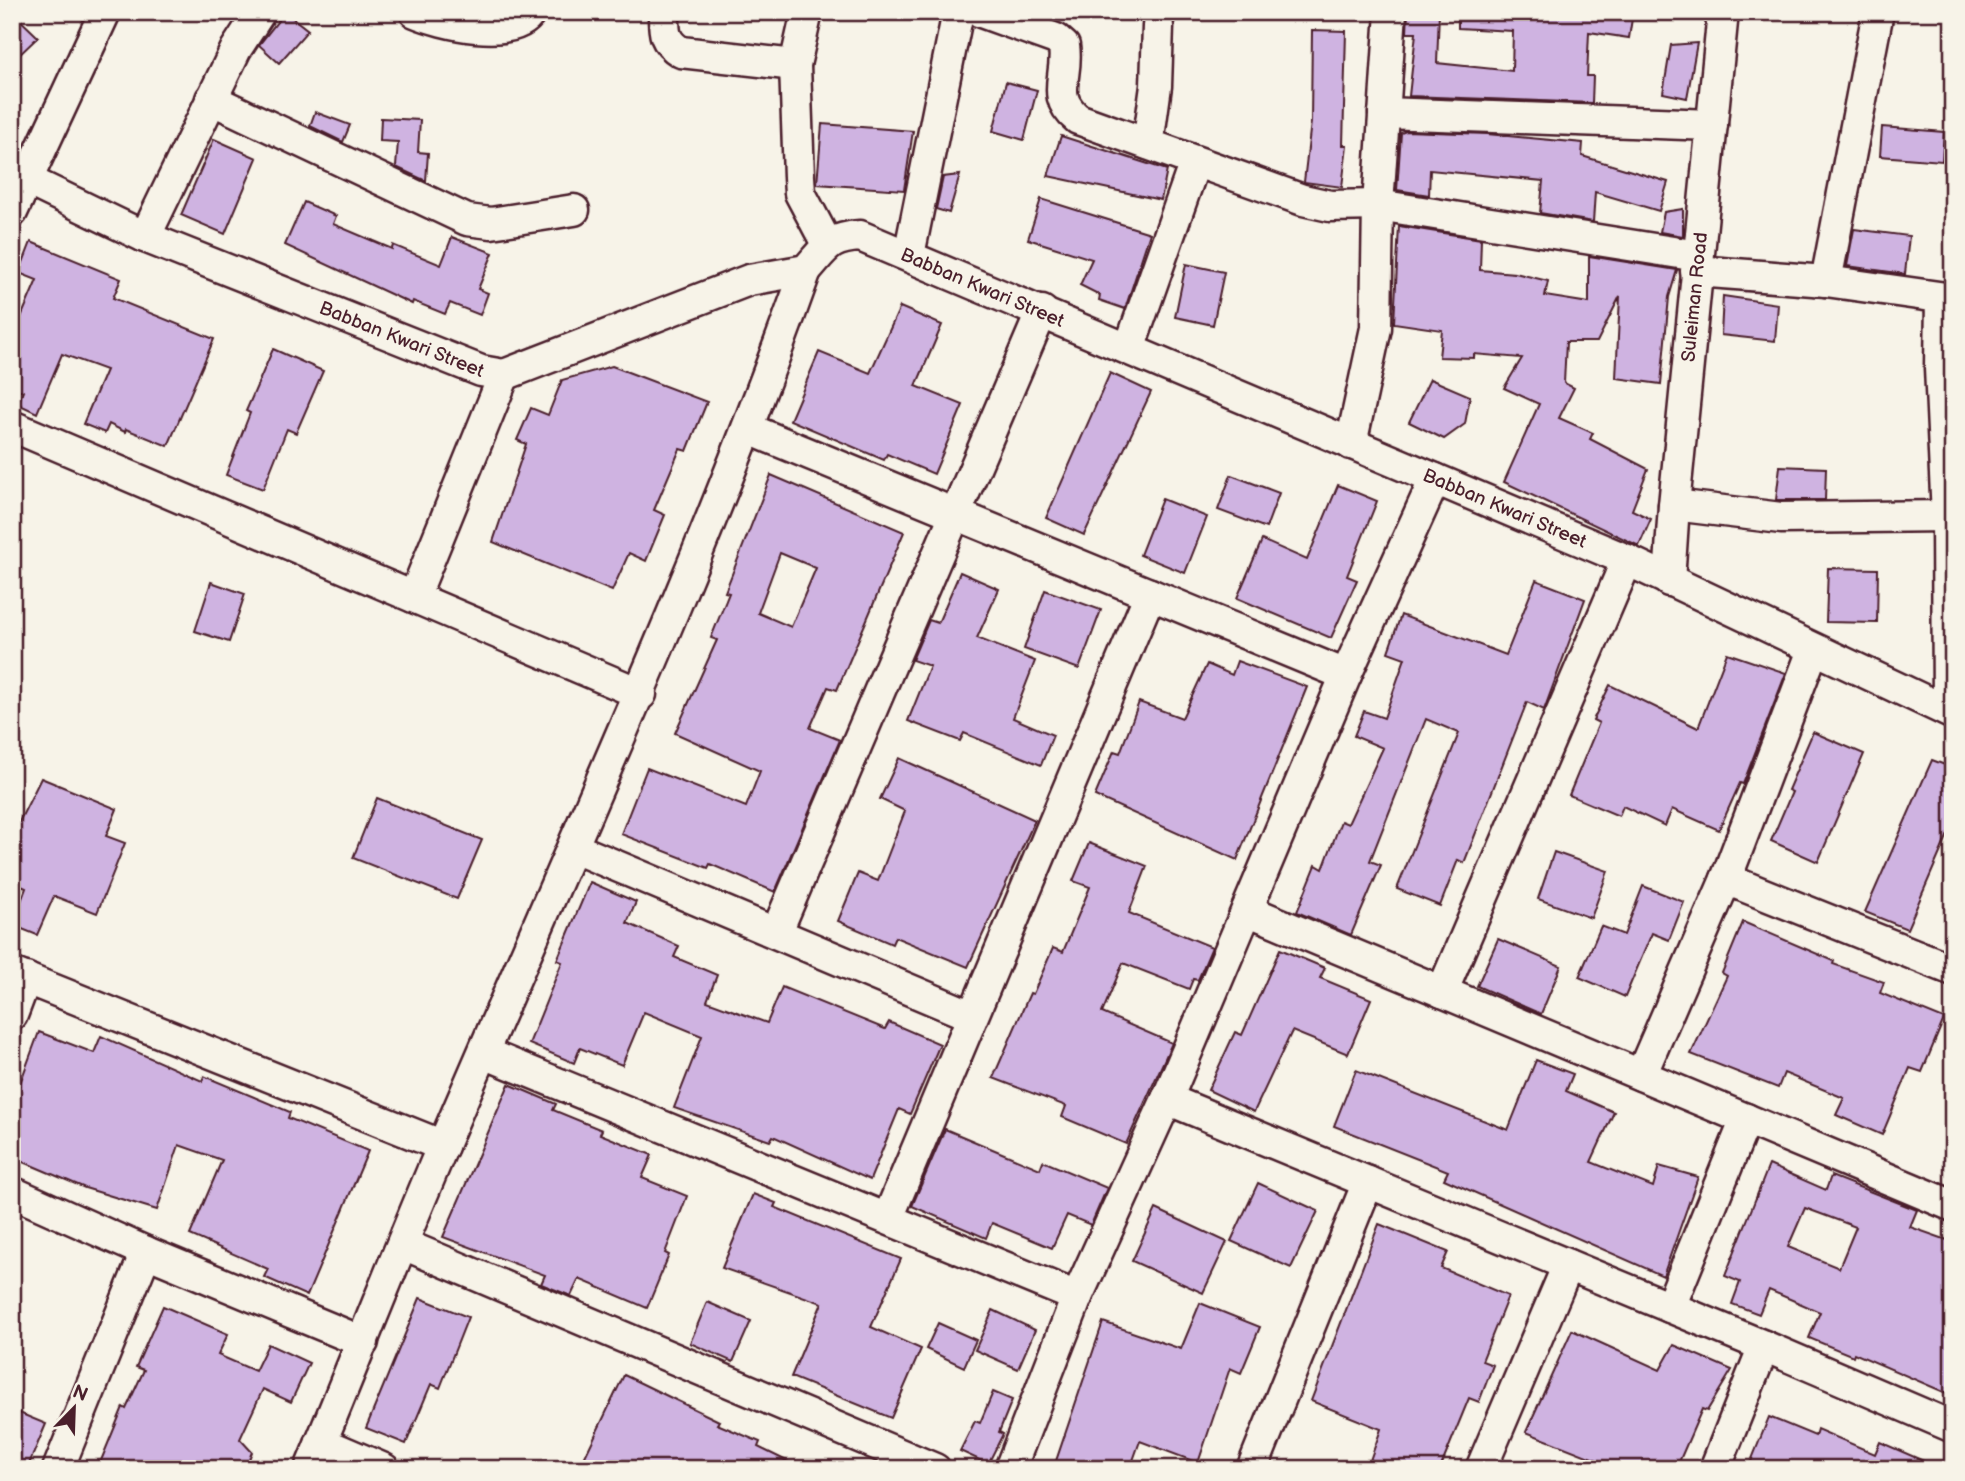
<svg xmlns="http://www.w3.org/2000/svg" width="1965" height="1481" viewBox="0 0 1965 1481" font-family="'Balsamiq Sans',sans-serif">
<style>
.building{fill:#cfb3e1;stroke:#4a1f2b;stroke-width:2;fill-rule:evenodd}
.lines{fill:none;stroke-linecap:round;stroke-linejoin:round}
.minor-casing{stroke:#4a1f2b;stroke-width:35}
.minor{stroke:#f7f3e8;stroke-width:30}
.labels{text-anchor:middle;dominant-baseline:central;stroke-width:5;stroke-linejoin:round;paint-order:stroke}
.street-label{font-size:19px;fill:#4a1f2b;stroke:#f7f3e8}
</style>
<rect width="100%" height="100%" fill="#f7f3e8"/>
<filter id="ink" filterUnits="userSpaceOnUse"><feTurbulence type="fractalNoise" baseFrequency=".0143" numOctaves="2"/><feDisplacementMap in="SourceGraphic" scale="14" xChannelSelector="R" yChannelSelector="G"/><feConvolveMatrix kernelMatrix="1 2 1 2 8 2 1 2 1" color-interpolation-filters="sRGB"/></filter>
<g filter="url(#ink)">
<g class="building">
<polygon points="12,12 38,37 12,62"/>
<polygon points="285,12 308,30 279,63 259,45"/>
<polygon points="1408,12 1439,12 1437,63 1512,71 1513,31 1458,28 1458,12 1633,12 1629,38 1589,32 1587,76 1593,76 1592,103 1409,96 1416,33 1407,33"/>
<polygon points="1312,30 1346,31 1343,145 1347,145 1342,187 1304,182 1311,122"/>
<polygon points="1697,43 1687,98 1663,93 1671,45"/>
<polygon points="1006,82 1037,90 1024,140 993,131"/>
<polygon points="315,112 350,125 343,142 310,126"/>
<polygon points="381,118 420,120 418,152 428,153 426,181 396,167 398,142 380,141"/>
<polygon points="822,124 913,131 904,190 817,184"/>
<polygon points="1882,127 1944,132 1942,161 1880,156"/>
<polygon points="1406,131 1487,134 1583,143 1582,156 1668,182 1659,211 1595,192 1593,222 1540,213 1543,181 1430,170 1429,195 1397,190 1401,133"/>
<polygon points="1061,136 1167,170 1161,200 1048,176"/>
<polygon points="214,139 257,158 225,234 181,215"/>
<polygon points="960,175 949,213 936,209 943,177"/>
<polygon points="1041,199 1150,233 1125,309 1099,300 1100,295 1080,285 1092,259 1028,239"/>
<polygon points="304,202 336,216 333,224 392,249 393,245 441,265 452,237 493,253 478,289 488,293 480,315 450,303 445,314 413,301 412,304 285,245"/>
<polygon points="1683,209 1683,236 1660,232 1664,212"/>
<polygon points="1399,226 1481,239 1480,270 1515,273 1548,281 1545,296 1589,303 1589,256 1677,270 1669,297 1661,384 1616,378 1620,296 1597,342 1566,342 1564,383 1574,388 1559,418 1593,433 1590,439 1648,469 1632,510 1651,519 1639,546 1504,482 1539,404 1504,388 1522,358 1474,354 1474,358 1439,357 1442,330 1394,323"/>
<polygon points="1854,229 1909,236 1905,274 1847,266"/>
<polygon points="31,242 121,279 113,298 214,339 168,446 126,429 125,432 109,424 105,433 83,424 106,370 62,354 37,413 18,404 23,391 12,387 12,338 37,280 19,273"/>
<polygon points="1186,264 1224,272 1213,325 1175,317"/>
<polygon points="1723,296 1778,304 1775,341 1721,335"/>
<polygon points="900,307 942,325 916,386 963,405 934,474 887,454 884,460 790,420 819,352 870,373"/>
<polygon points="273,349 323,371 296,433 287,429 263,489 226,475 250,413 246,411"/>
<polygon points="612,366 707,402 687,451 680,449 654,510 665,515 646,561 629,553 612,591 493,542 526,444 517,440 531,408 548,415 562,380"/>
<polygon points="1110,373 1151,392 1084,535 1046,518"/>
<polygon points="1430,379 1470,396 1465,424 1444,439 1409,422"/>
<polygon points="1780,466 1826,468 1825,500 1776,500"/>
<path d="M771 475 904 532 837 690 828 687 810 728 840 740 775 892 710 864 708 868 621 834 647 768 746 807 760 771 675 733 717 640 711 638 729 593 725 592ZM780 553 816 568 791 627 758 613Z"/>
<polygon points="1231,475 1279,493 1266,528 1218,510"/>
<polygon points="1338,485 1377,501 1347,576 1357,580 1331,638 1237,598 1262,540 1307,560"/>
<polygon points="1162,499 1207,517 1185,573 1140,555"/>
<polygon points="1828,568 1878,569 1877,623 1826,622"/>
<polygon points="960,572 999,589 977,638 1035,661 1013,718 1053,735 1041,765 964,733 960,741 908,721 930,666 912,660 929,620 938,623"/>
<polygon points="1536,580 1585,599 1544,710 1527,702 1464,863 1458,860 1440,906 1397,889 1459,733 1426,719 1370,861 1381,865 1351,935 1297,912 1316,865 1323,869 1341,821 1348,824 1383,748 1354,736 1364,711 1384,718 1405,658 1388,652 1401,615 1506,655"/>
<polygon points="211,582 245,594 229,642 195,631"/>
<polygon points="1045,590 1101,610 1079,669 1024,649"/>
<polygon points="1727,653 1786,673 1743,784 1740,783 1719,830 1672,809 1665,826 1623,806 1619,816 1569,795 1599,723 1593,720 1610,685 1698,728"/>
<polygon points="1237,661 1307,687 1237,860 1095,796 1114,751 1120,753 1139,702 1182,718 1207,664 1232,675"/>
<polygon points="1813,732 1864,754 1818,862 1771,841 1792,792 1788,790"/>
<polygon points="899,758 1035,820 968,967 895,937 892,944 838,921 858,873 878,881 905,811 880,799"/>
<polygon points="1932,760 1953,768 1953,823 1907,929 1865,912"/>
<polygon points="41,778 117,809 106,836 125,843 97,913 54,896 37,935 12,925 26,888 12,882 12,836"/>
<polygon points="377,798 482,840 457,899 353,858"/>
<polygon points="1089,843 1147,866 1129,913 1212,947 1198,980 1193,979 1189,989 1123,963 1102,1013 1172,1043 1126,1144 1062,1117 1066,1106 993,1078 1030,993 1033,994 1053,948 1063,952 1090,887 1073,881"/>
<polygon points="1554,852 1608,871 1591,918 1538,899"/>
<polygon points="590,882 636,902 627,923 679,946 674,957 717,975 707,1001 767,1023 782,987 885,1029 889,1022 940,1044 910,1114 899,1109 870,1180 773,1136 770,1141 674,1108 702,1036 644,1012 622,1065 580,1048 574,1063 529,1044 562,962 557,960"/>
<polygon points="1643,886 1684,902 1669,940 1652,933 1625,997 1579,977 1601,926 1624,935"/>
<polygon points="1743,922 1834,961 1833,964 1884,982 1880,993 1944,1019 1922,1072 1910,1068 1882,1135 1836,1115 1844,1098 1784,1073 1778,1088 1691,1054 1727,976 1722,973"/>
<polygon points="1498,939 1561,966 1541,1014 1477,986"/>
<polygon points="1280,949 1325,968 1320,978 1371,999 1348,1054 1292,1031 1254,1112 1208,1090 1235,1032 1242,1035"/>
<polygon points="39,1032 94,1053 101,1036 202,1081 204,1076 290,1112 288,1118 368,1151 307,1296 264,1277 268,1269 190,1235 222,1160 179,1145 157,1210 85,1188 12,1157 12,1092 16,1094"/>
<polygon points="1536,1060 1573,1074 1566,1091 1614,1112 1591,1162 1653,1187 1659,1166 1698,1177 1663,1276 1444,1179 1448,1171 1334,1126 1356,1070 1508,1130"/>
<polygon points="509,1084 556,1104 553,1110 602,1130 600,1134 652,1155 642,1178 687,1196 665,1253 669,1255 647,1308 579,1279 571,1296 541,1284 545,1275 443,1237"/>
<polygon points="945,1129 1040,1169 1043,1161 1107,1188 1091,1225 1067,1215 1052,1248 992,1223 986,1238 912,1206"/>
<path d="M1769 1165 1826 1190 1831 1176 1917 1210 1910 1227 1953 1242V1289L1946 1309 1953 1312V1396L1854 1353 1853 1356 1809 1338 1820 1312 1769 1290 1759 1314 1732 1304 1740 1282 1725 1276ZM1805 1208 1856 1227 1839 1268 1788 1247Z"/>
<polygon points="1258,1183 1318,1211 1291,1268 1231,1241"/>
<polygon points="753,1194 776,1203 774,1207 901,1259 871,1327 921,1349 891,1418 791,1377 822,1303 722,1268"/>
<polygon points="1156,1209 1227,1242 1203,1293 1132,1261"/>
<polygon points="1379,1224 1448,1252 1441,1268 1508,1296 1482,1361 1493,1365 1479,1402 1469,1398 1440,1469 1367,1469 1381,1429 1311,1401"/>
<polygon points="420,1298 468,1317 440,1388 431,1384 406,1444 366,1428"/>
<polygon points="707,1302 751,1321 733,1362 690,1343"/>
<polygon points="1200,1303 1260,1327 1241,1373 1230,1368 1198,1463 1140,1441 1130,1469 1076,1469 1056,1461 1103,1322 1181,1349"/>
<polygon points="163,1306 228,1334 218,1355 255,1371 268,1344 309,1363 291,1402 263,1389 240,1439 252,1452 245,1469 113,1469 100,1463 123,1407 126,1409 144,1370 136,1367"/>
<polygon points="993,1310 1035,1330 1018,1369 975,1350"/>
<polygon points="938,1323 976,1340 964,1367 926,1349"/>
<polygon points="1572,1330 1660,1370 1674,1345 1732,1370 1707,1411 1702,1409 1676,1469 1603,1469 1605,1463 1526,1432"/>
<polygon points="624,1375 719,1421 717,1424 760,1442 758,1447 803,1469 579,1469"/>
<polygon points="993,1392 1012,1400 999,1432 1003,1434 988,1464 960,1451 975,1421 980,1423"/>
<polygon points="12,1410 46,1424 27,1469 12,1469"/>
<polygon points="1769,1417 1815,1436 1817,1429 1875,1454 1880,1442 1942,1469 1748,1469"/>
</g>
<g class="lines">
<g class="minor-casing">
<g id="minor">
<path d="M415 12C441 23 514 41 531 12"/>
<path d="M664 12C664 32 663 41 681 52L795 65"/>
<polyline points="807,12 795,65 799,177 800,193 827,244"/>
<path d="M981 12 1056 39 1064 46C1069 77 1049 95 1078 119L1303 200 1330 206 1378 205 1698 256"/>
<polyline points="211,99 467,220 491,223 574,210"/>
<polyline points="1384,113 1712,125"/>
<polyline points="1148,144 1156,86 1158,26"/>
<path id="s1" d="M12 163 27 180 145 237 481 371 504 375 749 280 806 270C826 248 828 238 860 236L1627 560 1953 714"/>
<polyline points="12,212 105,12"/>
<polyline points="145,237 236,49 260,12"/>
<polyline points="909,255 958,12"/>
<polyline points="1696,271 1826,281 1953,299"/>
<polyline points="1826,281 1878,12"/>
<polyline points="1941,298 1940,368 1947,516 1948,711"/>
<polyline points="1129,349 1195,162"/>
<polyline points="12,426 641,694"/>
<polyline points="749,429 1346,675"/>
<polyline points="1351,444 1376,328 1378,205 1391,12"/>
<polyline points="1674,505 1781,518 1947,516"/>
<path id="s2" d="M1669 581 1674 505 1723 12"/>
<polyline points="414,597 504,375"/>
<polyline points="574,848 972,1016"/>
<polyline points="1726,879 1953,970"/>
<polyline points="1247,910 1953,1206"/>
<polyline points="777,931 1042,311"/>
<polyline points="12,973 443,1146"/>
<polyline points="1442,992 1627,560"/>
<polyline points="12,1015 26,978"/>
<polyline points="484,1053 1077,1297"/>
<polyline points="1641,1075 1726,879 1813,650"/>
<polyline points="1167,1099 1764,1346 1953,1427"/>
<polyline points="12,1192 146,1252 363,1342"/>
<polyline points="888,1218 1150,594"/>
<polyline points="403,1244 935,1469"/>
<polyline points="1670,1307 1746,1119"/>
<polyline points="321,1442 384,1469"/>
<polyline points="58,1469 146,1252"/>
<path d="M310 1469C355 1360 398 1251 444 1143 568 853 700 568 806 270"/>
<polyline points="1010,1469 1077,1297 1167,1099 1346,675 1435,479"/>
<polyline points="1252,1469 1368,1182"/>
<polyline points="1481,1469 1568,1265"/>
<polyline points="1715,1469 1764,1346"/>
</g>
</g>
<use href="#minor" class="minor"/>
</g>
</g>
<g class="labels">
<g class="street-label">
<text stroke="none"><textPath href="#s1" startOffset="1059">Babban Kwari Street</textPath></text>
<text stroke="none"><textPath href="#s2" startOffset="285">Suleiman Road</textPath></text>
<text stroke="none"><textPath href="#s1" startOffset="430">Babban Kwari Street</textPath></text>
<text stroke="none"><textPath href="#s1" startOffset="1626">Babban Kwari Street</textPath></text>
</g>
</g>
<rect width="1965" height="1481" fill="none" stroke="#f7f3e8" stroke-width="42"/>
<rect x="21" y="21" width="1923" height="1439" fill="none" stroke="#4a1f2b" stroke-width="2.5" filter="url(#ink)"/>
<g transform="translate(74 1408) rotate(23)" stroke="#f7f3e8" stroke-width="5" paint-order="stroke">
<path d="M0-5L12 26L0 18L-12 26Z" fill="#4a1f2b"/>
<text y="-10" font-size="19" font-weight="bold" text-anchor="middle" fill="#4a1f2b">N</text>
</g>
</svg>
